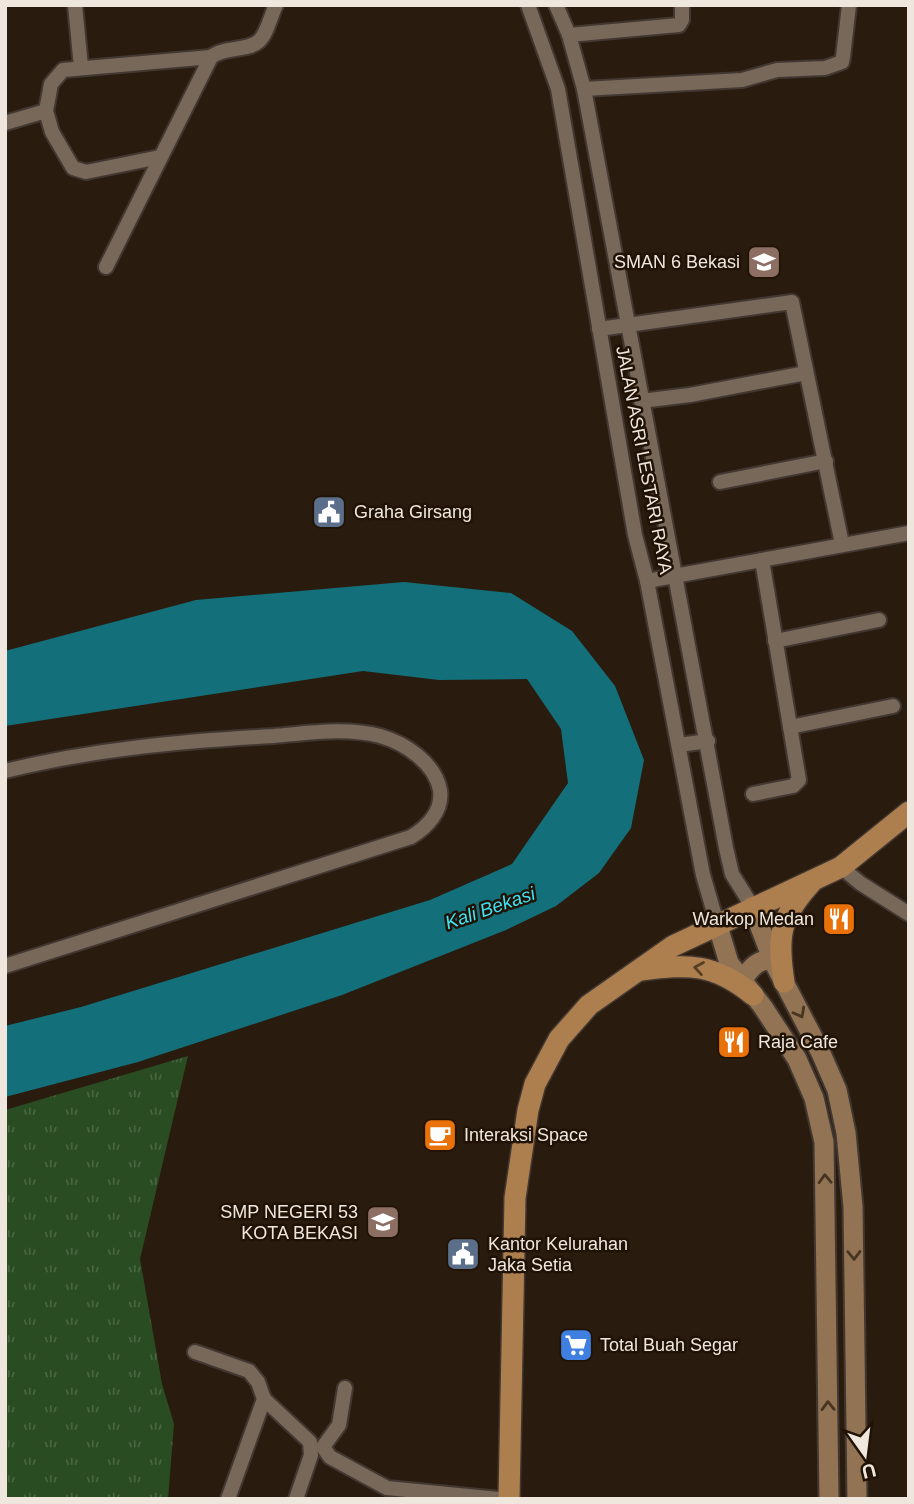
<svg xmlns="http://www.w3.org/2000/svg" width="914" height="1504" viewBox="0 0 914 1504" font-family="Helvetica,sans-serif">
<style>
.grass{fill:url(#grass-tufts)}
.water{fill:#13707a}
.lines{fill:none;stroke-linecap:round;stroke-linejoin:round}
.minor-casing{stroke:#433831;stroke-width:18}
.secondary-casing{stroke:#433831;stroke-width:23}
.primary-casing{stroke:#433831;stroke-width:24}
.minor{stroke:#786859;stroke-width:14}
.secondary{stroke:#927454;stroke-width:19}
.primary{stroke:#ad7f4f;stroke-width:21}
.oneway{stroke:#583e23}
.oneway2{stroke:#483521}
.labels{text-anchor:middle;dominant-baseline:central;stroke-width:5;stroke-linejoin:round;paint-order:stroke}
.poi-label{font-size:18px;fill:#efe6dd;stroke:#201306;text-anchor:start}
.street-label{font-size:18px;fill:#efe6dd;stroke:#201306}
.water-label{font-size:19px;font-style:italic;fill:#3de1f3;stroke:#201306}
</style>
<defs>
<pattern id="grass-tufts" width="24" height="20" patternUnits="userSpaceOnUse" patternTransform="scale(1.75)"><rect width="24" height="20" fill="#294c22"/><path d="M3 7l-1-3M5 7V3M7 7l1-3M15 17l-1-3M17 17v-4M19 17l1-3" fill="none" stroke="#486642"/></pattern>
</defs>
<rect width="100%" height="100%" fill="#291c0f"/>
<polygon class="grass" points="188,1056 140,1259 162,1384 174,1424 168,1499 5,1499 5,1110"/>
<polygon class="water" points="404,582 511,593 572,631 615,686 644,760 631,828 599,873 556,906 506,930 342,995 138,1062 5,1097 5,1026 81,1007 430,900 512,864 568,783 561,729 527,679 439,680 363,671 5,726 5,651 196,600"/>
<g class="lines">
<g class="minor-casing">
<g id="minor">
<polyline points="75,5 81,67"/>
<polyline points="528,5 558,89 635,535 647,581 703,875 717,923"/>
<polyline points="556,5 569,35 584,89 726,848 732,874 752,906"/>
<polyline points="569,35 679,25 682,20 682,5"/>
<polyline points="584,89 742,80 777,70 825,68 842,62 843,57 849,5"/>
<polyline points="46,111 52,132 73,168 86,172 160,157"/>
<path d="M5 123 46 111 51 84 63 70 211 57C224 46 247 52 259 41 267 34 271 15 276 5"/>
<polyline points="106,267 211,57"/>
<polyline points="599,329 792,302 842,544"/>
<polyline points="641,401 690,395 806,373"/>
<polyline points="720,482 826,461"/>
<polyline points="647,581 909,533"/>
<polyline points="775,641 879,620"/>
<polyline points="790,727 893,706"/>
<polyline points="679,745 708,741"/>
<path d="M5 771C94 749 183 741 274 736 309 733 346 727 380 736 405 743 435 763 440 790 443 811 427 827 411 837L5 966"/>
<polyline points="753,794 793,786 799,780 762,560"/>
<polyline points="841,867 860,883 909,914"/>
<polyline points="195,1352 249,1371 258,1382 264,1399 228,1499"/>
<polyline points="345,1388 339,1425 323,1447 330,1457 387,1488 499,1499"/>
<polyline points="264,1399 310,1442 311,1455 296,1499"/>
</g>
</g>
<g class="secondary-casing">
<g id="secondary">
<polyline points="752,906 773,961 820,1051 837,1090 846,1133 853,1207 857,1499"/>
<polyline points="717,923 729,963 763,1007 797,1059 814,1098 824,1142 829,1499"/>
<path d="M742 980C750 969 759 957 773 961"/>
</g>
</g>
<g class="primary-casing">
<g id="primary">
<path d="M641 970C689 964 714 963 753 995"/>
<path d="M784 982C777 937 779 918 811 883"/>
<polyline points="509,1499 515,1198 528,1110 535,1084 559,1039 589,1005 673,946 841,867 909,812"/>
</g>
</g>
<use href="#minor" class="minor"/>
<use href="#secondary" class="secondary"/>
<use href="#primary" class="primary"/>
</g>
<defs><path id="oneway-chevron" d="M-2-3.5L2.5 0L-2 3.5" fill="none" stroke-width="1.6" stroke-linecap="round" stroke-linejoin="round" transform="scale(1.75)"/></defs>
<use class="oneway" href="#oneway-chevron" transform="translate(699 968) rotate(-170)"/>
<g class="oneway2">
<use href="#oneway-chevron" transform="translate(800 1013) rotate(62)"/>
<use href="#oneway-chevron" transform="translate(825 1179) rotate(-92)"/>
<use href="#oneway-chevron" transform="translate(854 1255) rotate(89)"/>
<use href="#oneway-chevron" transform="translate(828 1406) rotate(-91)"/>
</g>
<defs>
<g id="school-square" transform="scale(1.75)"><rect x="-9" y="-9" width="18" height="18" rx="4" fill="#8d6e63" stroke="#201306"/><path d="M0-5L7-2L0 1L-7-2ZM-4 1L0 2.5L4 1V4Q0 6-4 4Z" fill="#fff"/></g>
<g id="civic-square" transform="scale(1.75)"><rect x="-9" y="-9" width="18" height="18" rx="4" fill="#5c6f8a" stroke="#201306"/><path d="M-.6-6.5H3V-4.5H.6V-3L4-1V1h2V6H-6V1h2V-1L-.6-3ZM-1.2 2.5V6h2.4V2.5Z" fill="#fff"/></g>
<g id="restaurant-square" transform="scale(1.75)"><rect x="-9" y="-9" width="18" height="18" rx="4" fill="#e8710a" stroke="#201306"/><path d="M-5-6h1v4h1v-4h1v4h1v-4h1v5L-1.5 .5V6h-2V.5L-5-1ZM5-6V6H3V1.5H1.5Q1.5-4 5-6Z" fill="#fff"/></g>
<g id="cafe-square" transform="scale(1.75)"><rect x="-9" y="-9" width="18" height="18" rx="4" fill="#e8710a" stroke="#201306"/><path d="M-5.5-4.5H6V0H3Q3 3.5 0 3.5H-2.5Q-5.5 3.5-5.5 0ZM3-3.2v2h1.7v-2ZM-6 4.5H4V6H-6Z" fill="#fff"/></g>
<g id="supermarket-square" transform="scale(1.75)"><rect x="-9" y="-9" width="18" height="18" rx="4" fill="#3f7fe0" stroke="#201306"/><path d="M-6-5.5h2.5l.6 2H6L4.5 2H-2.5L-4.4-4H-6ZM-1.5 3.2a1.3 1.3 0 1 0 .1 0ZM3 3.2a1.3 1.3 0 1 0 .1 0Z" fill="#fff"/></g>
</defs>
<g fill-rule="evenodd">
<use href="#school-square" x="764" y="262"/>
<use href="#civic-square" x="329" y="512"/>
<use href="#restaurant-square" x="839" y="919"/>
<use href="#restaurant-square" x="734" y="1042"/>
<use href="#cafe-square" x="440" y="1135"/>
<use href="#school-square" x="383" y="1222"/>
<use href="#civic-square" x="463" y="1254"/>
<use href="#supermarket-square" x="576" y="1345"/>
</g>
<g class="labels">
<g class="poi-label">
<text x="740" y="262" text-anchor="end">SMAN 6 Bekasi</text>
<text x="354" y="512">Graha Girsang</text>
<text x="814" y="919" text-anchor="end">Warkop Medan</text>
<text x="758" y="1042">Raja Cafe</text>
<text x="464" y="1135">Interaksi Space</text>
<text x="358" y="1212" text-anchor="end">SMP NEGERI 53<tspan x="358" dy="21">KOTA BEKASI</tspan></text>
<text x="488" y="1244">Kantor Kelurahan<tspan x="488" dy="21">Jaka Setia</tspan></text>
<text x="600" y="1345">Total Buah Segar</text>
</g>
<g class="street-label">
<text transform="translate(644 460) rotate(79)">JALAN ASRI LESTARI RAYA</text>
</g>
<g class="water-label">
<text transform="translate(490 908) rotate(-19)">Kali Bekasi</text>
</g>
</g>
<rect width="914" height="1504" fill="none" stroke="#efe6dd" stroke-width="14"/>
<g transform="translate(865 1455) rotate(166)" stroke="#201306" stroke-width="5" paint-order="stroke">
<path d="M0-5L12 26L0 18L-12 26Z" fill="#efe6dd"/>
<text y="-10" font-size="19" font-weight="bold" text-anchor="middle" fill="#efe6dd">U</text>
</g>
</svg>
